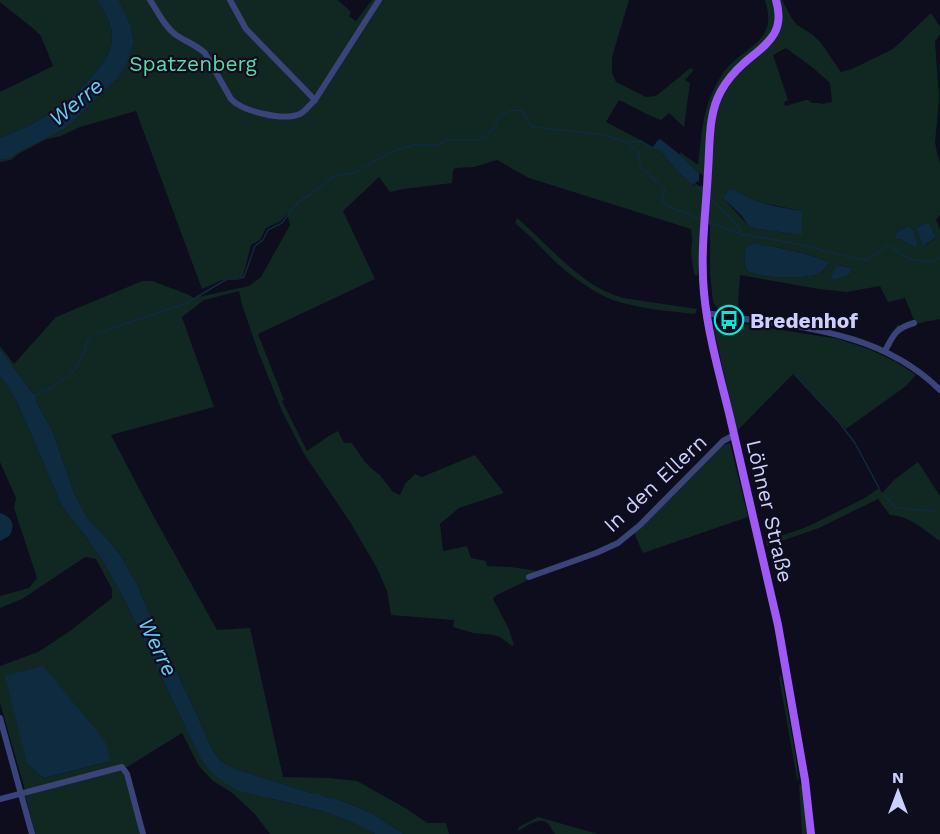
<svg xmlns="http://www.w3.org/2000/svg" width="940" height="834" viewBox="0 0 940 834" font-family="'Work Sans',sans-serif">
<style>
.green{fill:#112722;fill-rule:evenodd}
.water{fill:#0e2b40}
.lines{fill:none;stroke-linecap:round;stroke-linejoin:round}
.stream{stroke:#0e2b40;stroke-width:1.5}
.minor{stroke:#3b447a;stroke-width:6}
.major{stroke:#9f5af5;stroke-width:8}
.labels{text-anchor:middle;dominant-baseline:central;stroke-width:4.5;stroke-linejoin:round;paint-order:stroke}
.park-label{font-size:21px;fill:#5ed7a3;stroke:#0d0d1d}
.poi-label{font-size:21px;font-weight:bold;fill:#ccd0fc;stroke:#0d0d1d;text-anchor:start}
.street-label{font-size:21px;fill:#ccd0fc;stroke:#0d0d1d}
.water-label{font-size:22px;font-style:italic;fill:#61ccf6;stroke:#0d0d1d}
</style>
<rect width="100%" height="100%" fill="#0d0d1d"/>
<g class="green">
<path d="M0 0H97C103 11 110 20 112 33 113 51 105 61 94 74 68 106 38 123 0 138V92L53 66 41 36 35 30 0 2Z"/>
<path d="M119 0H338L351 12 349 16 356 21 372 0H629L612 57V73L616 82 646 97 656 96 689 69 692 68 693 71 685 80 690 83 684 127 669 113 661 120C645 114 634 107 619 100L606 122 659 150 681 175 695 186H703V175L699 173 680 154V152L698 165C701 141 702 113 713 91 718 81 723 71 731 64 754 42 777 38 765 0H782L791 17 797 25 813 35 821 43 841 72 852 69 893 49 931 13 940 27V34L935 41 939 98 935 143 940 164V215L936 220 940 229V319C922 323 896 324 892 347L885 344 898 324 900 326 914 320 905 298 888 302 880 286 847 292 819 289 740 275 738 303 739 316C730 313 718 312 713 302L710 274V225L701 221 698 275 696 276 694 274 691 253 692 240 691 229 529 178 497 160 474 167 455 168 453 171 452 183 403 189 390 192 379 177 343 211 375 279 258 334 284 400 282 401 307 451C318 444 327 436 338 431L344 443H352L365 462 372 469 380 475 393 492 400 495 405 484 415 474 422 477 475 455 504 493 459 508 440 524 443 551 467 546 471 558 486 561 487 566 511 567 537 571 600 550 615 543 633 529 719 442 723 445 730 443 748 517 643 553 634 533C604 556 575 561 541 574 526 581 510 589 495 596L493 599 508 627 514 645 512 646 500 637 494 635 473 633 453 627 454 620 391 615 387 591 377 568 350 522 304 454 282 411 259 354 242 305 239 291 204 300 182 317 214 407 111 435 154 517 217 630 250 628 283 777 330 778 357 781 407 809 427 823H446L449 834H404L370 812 331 797 329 798 319 794H315L235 769 222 762 213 751 192 704 158 633 137 584 119 553 104 535 89 520 75 495 52 430 38 405 35 396 0 349V346L14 364 56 317 135 284 142 281H152L187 294 194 298 249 286 261 277 290 225 287 214 281 221 266 228 260 240 251 245 243 276 238 278H227L202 289 136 111 80 127 61 136 47 139 20 153 11 160 0 162V160L11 158 19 152 63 130 75 120 120 76 128 62 134 42 131 26ZM786 48 812 67 830 83 832 102 821 104 820 103H812L808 100H806L785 106 784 102 788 100 773 55ZM729 189 762 203 802 211V235L758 229 747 224 724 199V196ZM929 223 936 237 926 245H922L917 228 923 224ZM906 227H909L914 231 918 245 916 247C909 246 904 239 896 239L894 234ZM753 243C778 248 805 251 828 262V264C825 268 822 272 818 274 806 279 758 279 748 271 743 267 744 259 745 253 746 247 747 245 753 243ZM838 265 852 268 851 273 845 277 834 280 832 278Z"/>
<path d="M517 218C550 246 580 286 623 298L697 309 695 314C668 311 639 309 613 300 593 292 575 279 559 265 544 251 531 236 515 223Z"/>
<polygon points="723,321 839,339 871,350 896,362 916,375 906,386 846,429 794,373 737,431 714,330 715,326"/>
<path d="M0 377 7 385 17 402 62 506 86 537 105 565 126 603 200 758 210 772 272 799 322 811 349 821 375 834H270L254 813 231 792 213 781 199 766 182 733 127 767 121 765 25 790 0 703V666L38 652 70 631 112 598V589L96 559 85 557 22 599 0 608V596L29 588 37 578 14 508 16 498 0 462ZM111 761 44 778 27 764Z"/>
<path d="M918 462 940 496V541C926 531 908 515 890 515L878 499 819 528 767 546 766 540 793 532 809 526 865 498 879 488 882 493 894 480Z"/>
<polygon points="781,675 795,752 799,780 797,779 779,677"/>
<polygon points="119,770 122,772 124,775 141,834 35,834 25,795"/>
<polygon points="799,784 802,786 807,834 802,834"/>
<path d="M538 817 598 834H555C552 831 550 824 546 822 538 817 525 827 518 831L519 827Z"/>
</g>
<g class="water">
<path d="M97 0H119L131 26 134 42 128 62 120 76 75 120 63 130 19 152 11 158 0 160V138C38 123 68 106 94 74 105 61 113 51 112 33 110 20 103 11 97 0Z"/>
<polygon points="660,139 683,157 699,173 699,181 692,184 681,175 659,150 652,148 658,140"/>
<path d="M729 189C738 191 750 199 760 202 773 207 788 208 802 211V235L758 229 752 227 747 224 742 216 724 199V196Z"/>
<polygon points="929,223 936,237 925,245 922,245 917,228 923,224"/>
<path d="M906 227H909L914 231 918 245 916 247C909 246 904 239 896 239L894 234Z"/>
<path d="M753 243C778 248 804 251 828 262V264C825 268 822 272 818 274 806 279 758 279 748 271 743 267 744 259 745 253 746 247 747 245 753 243Z"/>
<polygon points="837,265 852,268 851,273 845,277 834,280 831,278"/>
<polygon points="0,349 35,396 38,405 52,430 75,495 89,520 104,535 119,553 137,584 158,633 192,704 213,751 222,762 235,769 315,794 319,794 329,798 331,797 370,812 404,834 375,834 349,821 322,811 239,791 225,783 210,772 200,758 126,603 105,565 86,537 62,506 17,402 7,385 0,377"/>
<path d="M0 513C12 516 16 526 9 536L0 541Z"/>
<polygon points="43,666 105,741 111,761 44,778 27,764 5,676"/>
</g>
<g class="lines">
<g class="stream">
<polyline points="629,142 641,141 652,148"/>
<polyline points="693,182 702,191"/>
<polyline points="710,197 739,227 740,233"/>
<path d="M711 223 740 234 753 236C772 240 792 242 810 247 830 252 847 258 867 260L888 245 909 259 930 262 940 258"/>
<polyline points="794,374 838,421 855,443 879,488"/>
<polyline points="34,396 51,388 72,373 79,364 88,340 96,334 187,303 227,279 237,279 244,277 255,246 263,240 268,230 282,223 297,203 320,188 331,178 336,175 348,174 359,171 372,162 382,158 390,152 414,145 437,145 446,140 478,140 485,137 494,128 498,119 504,113 516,110 522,111 532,127 605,135 628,143 639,153 640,166 665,189 662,202 673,208 700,219"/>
<polyline points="886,496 895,508 934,511"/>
</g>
<g class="minor">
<path d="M150 0C158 12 164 26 176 35 185 41 196 45 205 53L231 99C243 112 284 121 300 114 306 111 310 104 315 100L379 0"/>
<polyline points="230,0 246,29 315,100"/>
<path d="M706 313C789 327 876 327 940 390"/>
<path d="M885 351C893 335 896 328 914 323"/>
<polyline points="529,577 596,553 618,543 640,525 723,441 734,435"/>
<polyline points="0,718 32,834"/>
<polyline points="0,799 122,767 127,774 143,834"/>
</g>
<path class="major" d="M776 0C786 34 766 44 744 63 735 71 727 80 721 91 708 114 710 144 708 171 706 211 700 252 704 293 708 335 720 376 730 417 746 486 762 555 778 625L805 780 811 834"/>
</g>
<defs>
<g id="bus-ring" transform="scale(1.5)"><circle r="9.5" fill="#0d0d1d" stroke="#0de7d5" stroke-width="1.5"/><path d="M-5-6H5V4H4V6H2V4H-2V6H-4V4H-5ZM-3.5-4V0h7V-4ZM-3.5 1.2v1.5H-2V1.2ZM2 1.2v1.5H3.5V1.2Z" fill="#0de7d5"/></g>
</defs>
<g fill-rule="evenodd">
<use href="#bus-ring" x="729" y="320"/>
</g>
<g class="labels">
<g class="park-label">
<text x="193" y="63">Spatzenberg</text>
</g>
<g class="poi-label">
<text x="750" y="320">Bredenhof</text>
</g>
<g class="street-label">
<text transform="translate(655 483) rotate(-43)">In den Ellern</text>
<text transform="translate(770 511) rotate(77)">Löhner Straße</text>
</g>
<g class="water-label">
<text transform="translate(76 102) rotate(-39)">Werre</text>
<text transform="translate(158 647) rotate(64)">Werre</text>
</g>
</g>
<g transform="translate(898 792)" stroke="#0d0d1d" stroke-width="4.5" paint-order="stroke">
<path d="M0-4.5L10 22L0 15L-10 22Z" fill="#ccd0fc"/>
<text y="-9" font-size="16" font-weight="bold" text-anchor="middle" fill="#ccd0fc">N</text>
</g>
</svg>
